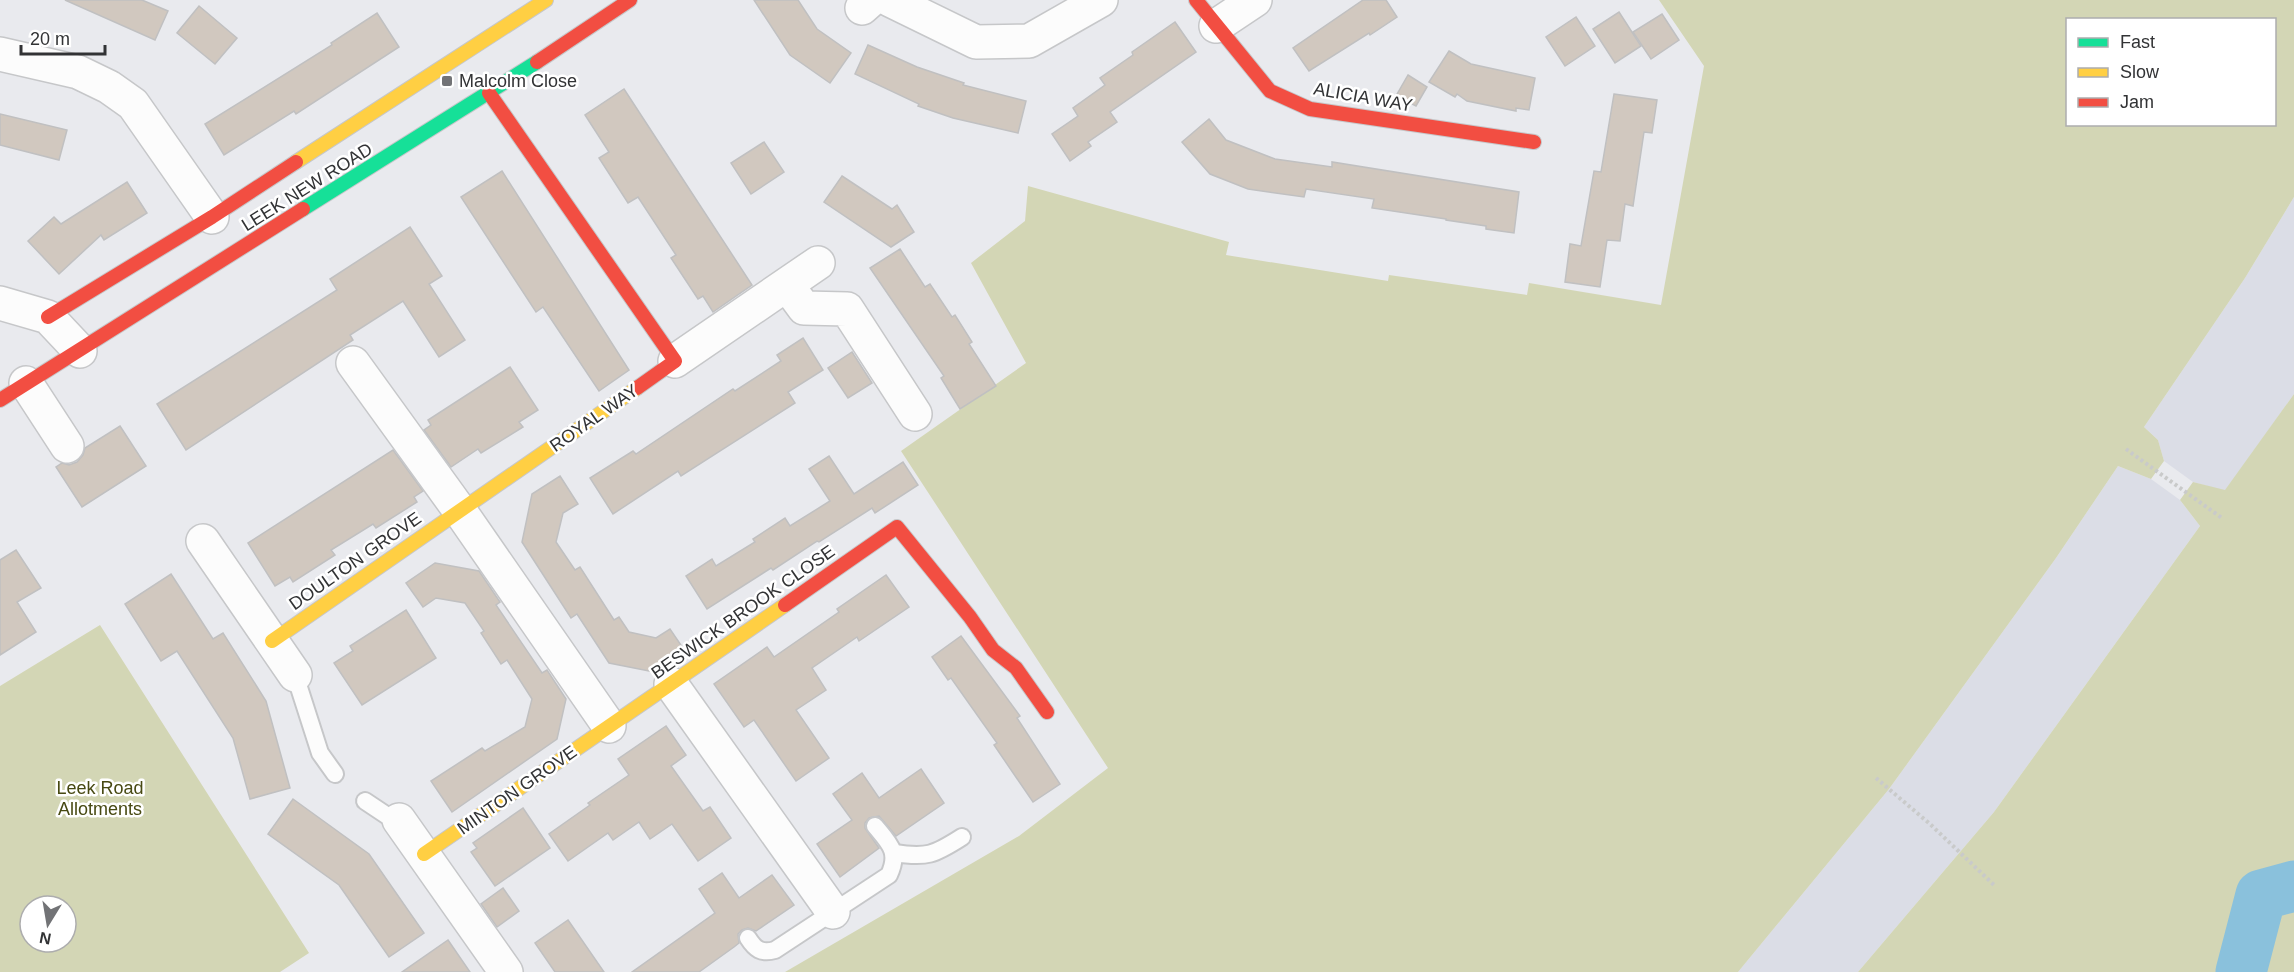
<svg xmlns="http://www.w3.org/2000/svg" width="2294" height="972" viewBox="0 0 2294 972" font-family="Arial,sans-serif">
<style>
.built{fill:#dbdde6}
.green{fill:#d3d6b5;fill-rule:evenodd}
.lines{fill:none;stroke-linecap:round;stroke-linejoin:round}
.river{stroke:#8ac1dc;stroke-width:51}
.building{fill:#d1c8bf;stroke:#c0c0c1;stroke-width:1.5}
.lane-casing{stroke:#c6c7c9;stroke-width:20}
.street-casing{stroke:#c6c7c9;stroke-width:36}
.fast-casing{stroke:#c6c7c9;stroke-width:16}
.slow-casing{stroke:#c6c7c9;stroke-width:16}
.jam-casing{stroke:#c6c7c9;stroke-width:16}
.path{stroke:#c9caca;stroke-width:4;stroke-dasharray:3 3;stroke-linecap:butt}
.lane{stroke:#fcfcfc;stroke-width:16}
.street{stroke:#fcfcfc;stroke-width:33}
.fast{stroke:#16e098;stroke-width:14}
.slow{stroke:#ffcf43;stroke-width:14}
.jam{stroke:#f24e42;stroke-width:14}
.poi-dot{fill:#727376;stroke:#fff;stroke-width:2}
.labels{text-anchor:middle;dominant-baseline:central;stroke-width:5;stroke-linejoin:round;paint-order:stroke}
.poi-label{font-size:18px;fill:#323335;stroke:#fff;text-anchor:start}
.street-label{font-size:18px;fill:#323335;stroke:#fff}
.park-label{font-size:18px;fill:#474912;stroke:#fff}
</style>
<rect width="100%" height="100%" fill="#e9eaee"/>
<g class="built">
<polygon points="2294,197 2294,394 2225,491 2193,482 2164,461 2158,440 2144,427 2245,278"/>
<polygon points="2118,466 2151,479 2180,500 2200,526 1994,812 1858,972 1738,972 1889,789 2056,558"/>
</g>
<g class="green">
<path d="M1659 0H2294V197L2245 278 2144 427 2158 440 2164 461 2151 479 2118 466 2056 558 1889 789 1738 972H785L1019 836 1108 768 901 451 1026 363 971 263 1025 221 1028 186 1229 242 1226 255 1388 281 1389 275 1527 295 1529 283 1661 305 1704 66ZM2068 20H2274V124H2068Z"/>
<polygon points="2294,394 2294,972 1858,972 1994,812 2200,526 2180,500 2193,482 2225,490"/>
<path d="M100 625 309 953 280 972H0V686ZM30 906H66V942H30Z"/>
</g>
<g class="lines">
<polyline class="river" points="2241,972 2261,895 2294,886"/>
</g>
<g class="building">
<polygon points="65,0 142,0 168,11 155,40"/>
<polygon points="754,0 798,0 817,29 851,53 830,83 790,55"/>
<polygon points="1363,0 1386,0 1397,17 1370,35 1369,33 1309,71 1293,48"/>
<polygon points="199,6 237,38 215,64 177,33"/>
<polygon points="1619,12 1641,46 1615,63 1593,29"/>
<polygon points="377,13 399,47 296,114 294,111 224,155 205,124 332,45 331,43"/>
<polygon points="1662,14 1679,40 1651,59 1633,32"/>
<polygon points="1576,17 1595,46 1565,66 1546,37"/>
<polygon points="1175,22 1196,52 1110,112 1117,122 1088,142 1091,146 1070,161 1052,134 1078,116 1073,108 1105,85 1100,78 1133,55 1132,52"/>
<polygon points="868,45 917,67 964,83 963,85 1026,101 1018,133 953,118 918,106 919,104 855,74"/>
<polygon points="1449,51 1471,64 1535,78 1529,110 1516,108 1516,111 1467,101 1457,94 1455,97 1429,82"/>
<polygon points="1408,75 1427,87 1416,106 1396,96"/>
<polygon points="624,89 752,285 713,312 703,296 698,299 671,258 676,255 638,197 628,203 599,158 609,152 585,115"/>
<polygon points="1614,94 1657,100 1652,133 1644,132 1633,206 1625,204 1620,241 1607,240 1600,287 1565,282 1570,244 1581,246 1594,171 1601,172"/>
<polygon points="0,114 67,130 59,160 0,145"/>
<polygon points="1209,119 1226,140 1275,159 1332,167 1332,162 1519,192 1514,233 1486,229 1486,226 1446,220 1446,219 1372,208 1374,199 1306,189 1304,197 1248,189 1210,174 1182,142"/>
<polygon points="764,142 784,172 751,194 731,163"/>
<polygon points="502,171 629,370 599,391 543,307 536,312 461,197"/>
<polygon points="842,176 892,209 897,205 914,232 891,247 824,202"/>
<polygon points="127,182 147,213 104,240 101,235 59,274 28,241 54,217 61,224"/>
<polygon points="410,227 442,276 429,284 465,340 439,357 403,301 350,335 353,340 186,450 157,404 337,290 330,279"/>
<polygon points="900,249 925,287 930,284 952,317 955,315 972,342 969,344 996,386 960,409 941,378 944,376 870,268"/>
<polygon points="803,338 823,370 788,392 795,403 681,476 678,471 613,514 590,478 633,451 636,454 733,389 735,391 781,361 777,355"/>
<polygon points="852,352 872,383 848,398 828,368"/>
<polygon points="510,367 538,410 519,422 523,427 481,453 478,449 451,467 424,430 431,425 428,420"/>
<polygon points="120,426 146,466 82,507 56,467 62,463 69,465 77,462 83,455 85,448"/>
<polygon points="393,450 423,491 414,497 417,502 376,528 373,524 331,550 335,555 293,582 290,577 275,586 248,543"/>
<polygon points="829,456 854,494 903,462 918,485 875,513 872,508 819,542 817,541 773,570 771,568 707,609 686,576 712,559 716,566 755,542 753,539 785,518 790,526 830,501 809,469"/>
<polygon points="560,476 578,504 563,513 556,542 575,570 580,567 614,620 619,617 629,632 656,638 670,629 685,651 654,672 609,663 577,614 571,618 522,542 532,494"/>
<polygon points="16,550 41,588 17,602 36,632 0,655 0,560"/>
<polygon points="435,563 479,571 500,602 496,605 542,673 547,670 566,699 557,739 452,812 431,781 482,748 485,751 525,727 532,699 507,660 501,664 481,633 484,631 465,603 436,598 423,607 406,583"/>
<polygon points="171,574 213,639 223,633 266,701 290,788 250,799 233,738 177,651 161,661 125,604"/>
<polygon points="886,575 909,607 859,641 857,637 812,668 826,690 796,710 829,758 796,781 754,720 744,727 714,684 767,647 774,657 839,612 837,609"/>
<polygon points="406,610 436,658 362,705 334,663 353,651 350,646"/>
<polygon points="961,636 1020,716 1017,718 1060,784 1033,802 994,745 997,743 951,678 948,680 932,657"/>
<polygon points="666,726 686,755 671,766 703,811 710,807 731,838 698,861 672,824 650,839 639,822 613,840 608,833 568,861 549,834 590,805 588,803 629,775 618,759"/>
<polygon points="921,769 944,803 896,836 879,816 869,818 865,823 865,828 879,848 840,877 817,844 852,820 833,794 862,773 879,798"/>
<polygon points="293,799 369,854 424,933 389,957 339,885 268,834"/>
<polygon points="523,808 550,848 495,886 471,852 477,848 473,843"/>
<polygon points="722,873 739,898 772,875 794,905 756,931 748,928 742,930 738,934 739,943 734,947 699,972 632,972 715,913 699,889"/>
<polygon points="503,888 519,911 497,927 481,904"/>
<polygon points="568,920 604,972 555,972 535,943"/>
<polygon points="448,940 470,972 402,972"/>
</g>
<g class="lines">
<g class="lane-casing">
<g id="lane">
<polyline points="295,675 320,753 335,774"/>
<polyline points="365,801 386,815 399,820"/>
<path d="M894 853C927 858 934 855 962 837"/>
<path d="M748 938C755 949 761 954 775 950L889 875C900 852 889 843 875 826"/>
</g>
</g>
<g class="street-casing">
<g id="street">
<polyline points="890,0 976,42 1029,41 1101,0"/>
<polyline points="862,8 871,0"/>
<polyline points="1216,26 1255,0"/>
<polyline points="0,54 78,72 109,87 133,104 212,217"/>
<polyline points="787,285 804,308 847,309 915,414"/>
<polyline points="0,303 48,317 80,351"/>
<polyline points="675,361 818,263"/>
<polyline points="353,363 460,511 609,726"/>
<polyline points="26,383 67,446"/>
<polyline points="203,541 295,675"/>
<polyline points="671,684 833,912"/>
<polyline points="399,820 506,972"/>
</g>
</g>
<g class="fast-casing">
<polyline id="fast" points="303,209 537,62"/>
</g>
<g class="slow-casing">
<g id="slow">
<polyline points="296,162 546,0"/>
<polyline points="272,641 637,388"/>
<polyline points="424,854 785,605"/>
</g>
</g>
<g class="jam-casing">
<g id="jam">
<polyline points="1196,0 1270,91 1310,109 1534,142"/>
<polyline points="537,62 630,0"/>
<polyline points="489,93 675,361 637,388"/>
<polyline points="48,317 212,217 296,162"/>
<polyline points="0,400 303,209"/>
<polyline points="785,605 897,527 970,617 993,650 1016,668 1047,712"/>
</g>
</g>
<g class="path">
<polyline points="2126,449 2222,518"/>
<polyline points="1876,778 1930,824 1994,885"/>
</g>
<use href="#lane" class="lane"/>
<use href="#street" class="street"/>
<use href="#fast" class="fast"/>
<use href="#slow" class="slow"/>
<use href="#jam" class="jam"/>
</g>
<rect class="poi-dot" x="441" y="75" width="12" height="12" rx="3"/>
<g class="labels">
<g class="poi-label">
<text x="459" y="81">Malcolm Close</text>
</g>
<g class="street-label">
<text transform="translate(1363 97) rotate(10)">ALICIA WAY</text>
<text transform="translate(307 187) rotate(-32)">LEEK NEW ROAD</text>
<text transform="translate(594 418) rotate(-35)">ROYAL WAY</text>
<text transform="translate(355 561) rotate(-35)">DOULTON GROVE</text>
<text transform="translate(743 612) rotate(-35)">BESWICK BROOK CLOSE</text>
<text transform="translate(517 790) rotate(-35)">MINTON GROVE</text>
</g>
<g class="park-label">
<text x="100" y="788">Leek Road<tspan x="100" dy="21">Allotments</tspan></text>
</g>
</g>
<rect x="2066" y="18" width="210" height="108" fill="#ffffff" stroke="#adadae" stroke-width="1.5"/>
<rect x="2078" y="38" width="30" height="9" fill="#16e098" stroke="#adadae" stroke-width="1.5"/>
<text x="2120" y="48" font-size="18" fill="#323335">Fast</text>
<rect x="2078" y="68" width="30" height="9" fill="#ffcf43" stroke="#adadae" stroke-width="1.5"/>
<text x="2120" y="78" font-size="18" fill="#323335">Slow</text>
<rect x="2078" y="98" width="30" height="9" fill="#f24e42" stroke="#adadae" stroke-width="1.5"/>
<text x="2120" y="108" font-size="18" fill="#323335">Jam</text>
<g transform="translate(48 924) rotate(191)"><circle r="28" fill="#ffffff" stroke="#adadae" stroke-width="1.5"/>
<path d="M0-4.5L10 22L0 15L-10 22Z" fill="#727376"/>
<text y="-9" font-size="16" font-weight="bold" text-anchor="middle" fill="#323335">N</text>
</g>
<path d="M21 45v9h84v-9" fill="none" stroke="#323335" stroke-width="3"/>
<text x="30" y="45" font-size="18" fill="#323335" stroke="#ffffff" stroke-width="4.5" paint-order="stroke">20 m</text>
</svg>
